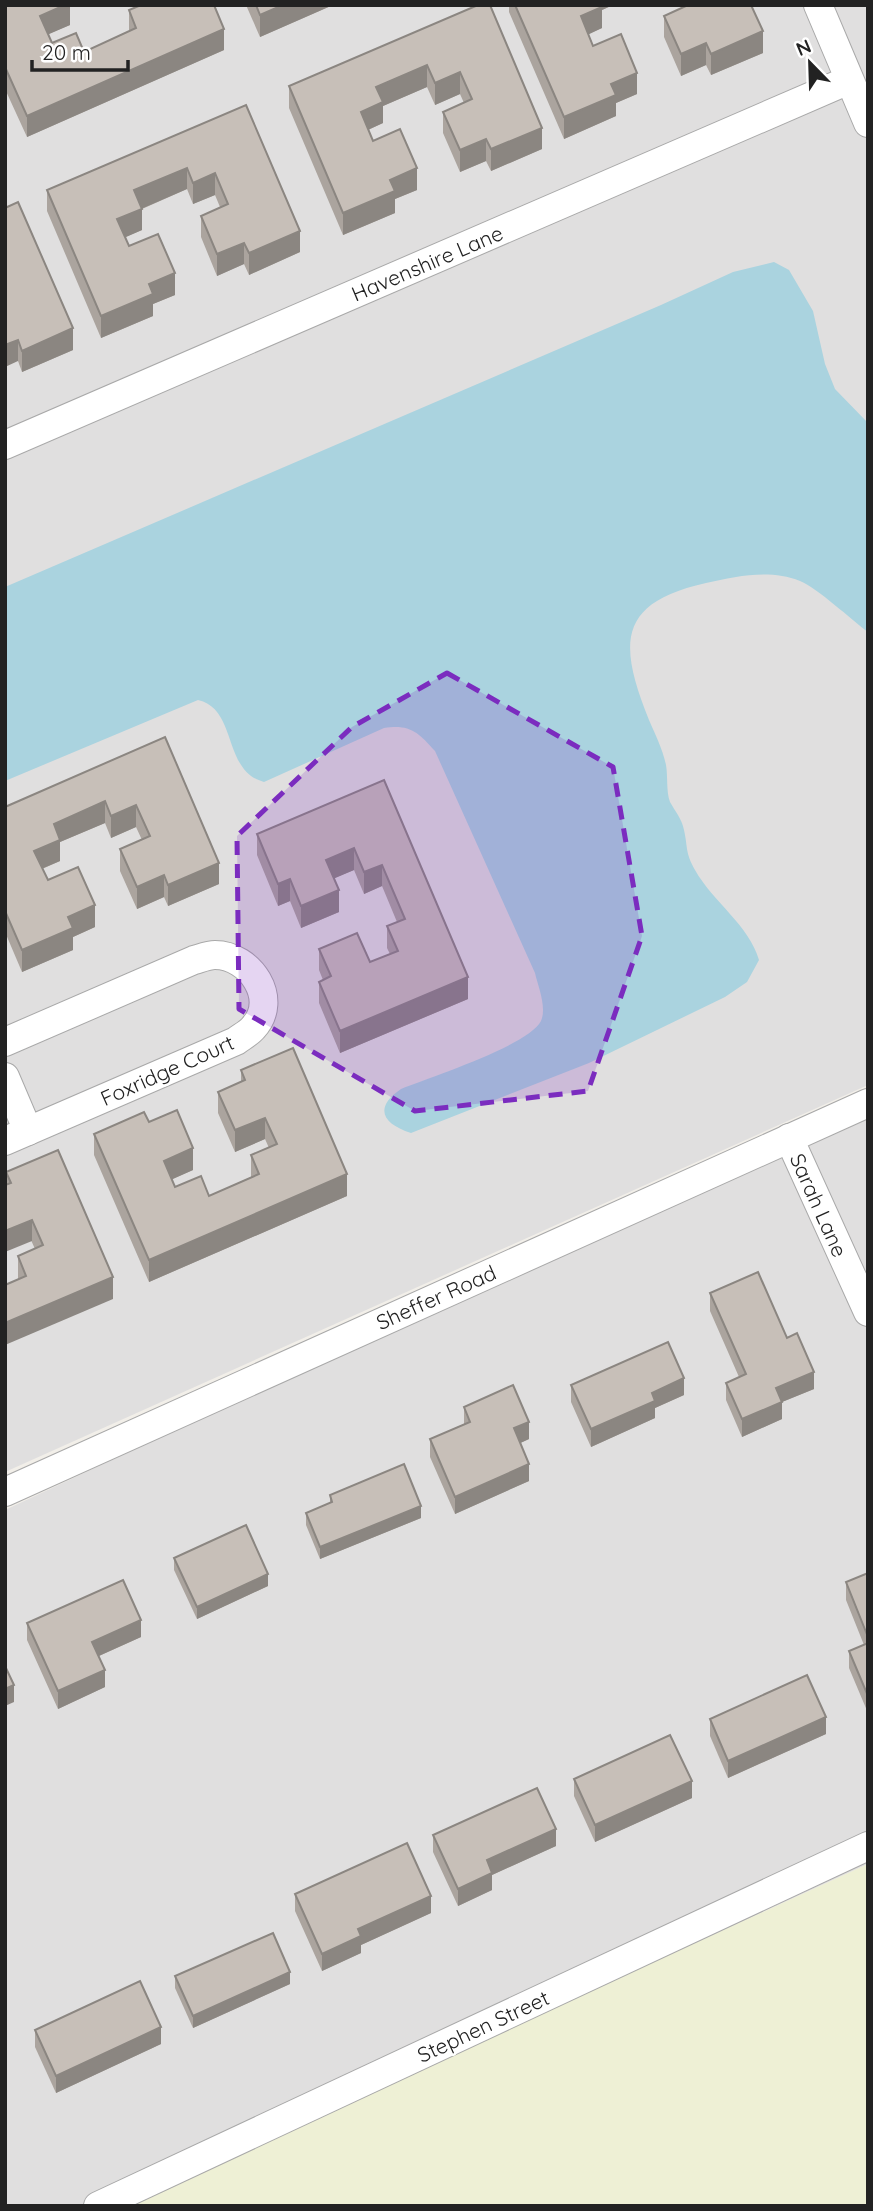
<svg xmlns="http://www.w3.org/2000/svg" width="873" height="2211" viewBox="0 0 873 2211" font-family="Quicksand,sans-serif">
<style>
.residential{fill:#e0dfdf}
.farmland{fill:#eef0d5}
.water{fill:#aad3df}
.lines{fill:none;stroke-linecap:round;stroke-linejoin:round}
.street-casing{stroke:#a9a9a9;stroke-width:30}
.street{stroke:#fff;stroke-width:28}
.wall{fill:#aba49e}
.shaded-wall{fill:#8b8681}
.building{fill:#c7bfb8;stroke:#8b8681;stroke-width:2}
.marked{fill:#7b2cbf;fill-opacity:0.2;stroke:#7b2cbf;stroke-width:5;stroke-dasharray:14 9;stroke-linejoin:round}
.labels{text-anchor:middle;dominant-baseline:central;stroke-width:5;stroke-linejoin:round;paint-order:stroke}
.street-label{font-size:21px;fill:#222;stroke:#fff}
</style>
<rect width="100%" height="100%" fill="#f2efe9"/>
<g class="residential">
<polygon points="5,5 868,5 868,1085 5,1472"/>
<polygon points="868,1119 868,1864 132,2201 134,2206 5,2206 5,1510 285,1379"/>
</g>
<polygon class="farmland" points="868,1864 868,2206 134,2206 132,2201"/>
<path class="water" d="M774 262 789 270 813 311 825 364 835 389 868 423V632C853 621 816 587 800 581 770 569 737 576 706 583 616 603 619 645 649 720 655 734 663 750 666 765 668 776 666 791 670 802 675 811 682 819 684 830 688 848 685 852 695 870 713 902 749 925 759 960L747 982 725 997 589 1063 411 1133C383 1124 373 1108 401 1089 430 1077 528 1046 541 1021 547 1007 538 986 535 973L435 751C418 732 410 724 384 728L264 782C222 771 238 709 198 700L5 781V587L661 305 733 272Z"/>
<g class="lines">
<g class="street-casing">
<g id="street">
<polyline points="818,5 868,123"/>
<polyline points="5,445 849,80"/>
<path d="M5 1042 194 960C201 958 209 955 215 955 250 955 280 999 253 1028 249 1033 241 1037 236 1041L5 1141"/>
<polyline points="5,1077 28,1131"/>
<polyline points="789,1138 868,1312"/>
<polyline points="5,1492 868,1103"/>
<polyline points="98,2206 868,1846"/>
</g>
</g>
<use href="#street" class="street"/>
</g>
<g class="wall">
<polygon points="5,5 70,5 70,25 48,34 52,43 84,52 129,32 129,10 224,50 27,137 5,89"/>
<polygon points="246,5 333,5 260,37"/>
<polygon points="478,5 542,149 491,171 486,161 460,172 443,133 443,112 464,103 460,94 435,105 427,87 383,106 383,123 368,130 373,141 417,190 395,199 395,213 343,235 289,108 289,86"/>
<polygon points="509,5 613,5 602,10 602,28 588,34 593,46 637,94 616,103 616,116 564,139 509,12"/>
<polygon points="682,5 751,5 763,53 711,75 706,65 681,76 664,37 664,16 683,8"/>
<polygon points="246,105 300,252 249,275 244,264 217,276 201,237 201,216 220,207 215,195 193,204 187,189 142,209 142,230 125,237 129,246 175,295 153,304 153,316 101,338 47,211 47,190"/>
<polygon points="5,208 73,350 22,372 18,361"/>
<polygon points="165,737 219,884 168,906 164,897 137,909 120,871 120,849 142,840 136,827 111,838 105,823 60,842 60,861 42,869 48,880 95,927 73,937 73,950 22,972 5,932 5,807"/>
<polygon points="384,780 468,999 340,1053 319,1003 319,982 323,980 319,970 319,949 370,962 390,954 387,948 387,926 397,922 382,886 364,894 354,870 334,878 339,912 301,928 290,901 278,906 257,855 257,834"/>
<polygon points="241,1070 347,1196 149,1282 94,1155 94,1134 149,1122 193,1170 172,1179 175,1187 209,1196 251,1177 251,1155 269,1148 265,1139 235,1152 218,1113 218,1092 241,1082"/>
<polygon points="6,1172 113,1299 18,1279 18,1256 35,1249 6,1184"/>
<polygon points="710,1293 787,1338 814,1389 782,1402 782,1419 742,1437 726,1400 726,1383 739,1377 710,1311"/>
<polygon points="571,1385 684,1395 655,1408 655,1418 591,1447 571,1402"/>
<polygon points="464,1407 529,1439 520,1443 529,1481 455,1514 430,1457 430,1439 464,1424"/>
<polygon points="330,1495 421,1518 320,1559 306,1525 306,1513 330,1503"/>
<polygon points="174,1558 268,1586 197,1619 174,1570"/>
<polygon points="868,1573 868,1713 849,1668 849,1651 864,1645 846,1600 846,1582"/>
<polygon points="27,1623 141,1637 99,1656 105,1687 58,1709 27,1640"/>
<polygon points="710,1719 826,1734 728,1778 710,1736"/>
<polygon points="574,1779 692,1798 595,1842 574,1796"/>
<polygon points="433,1835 556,1846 492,1875 492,1890 458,1906 433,1852"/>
<polygon points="295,1894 431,1913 361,1945 361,1953 322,1971 295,1911"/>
<polygon points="175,1976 290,1984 193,2028 175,1988"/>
<polygon points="35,2030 161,2044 56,2093 35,2047"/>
</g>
<g class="shaded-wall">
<polygon points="65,5 70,5 70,25 40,38 40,16"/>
<polygon points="283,5 333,5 260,37 260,15"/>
<polygon points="596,5 613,5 602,10 602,28 581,38 581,16"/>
<polygon points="224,29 224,50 27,137 27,116"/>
<polygon points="763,31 763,53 711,75 711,54"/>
<polygon points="706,43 706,65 681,76 681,54"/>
<polygon points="427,65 427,87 383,106 383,123 361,133 361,112 376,87"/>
<polygon points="460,72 460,94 435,105 435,83"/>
<polygon points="637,73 637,94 616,103 616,116 564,139 564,117 611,84"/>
<polygon points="542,128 542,149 491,171 491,149"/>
<polygon points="486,139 486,161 460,172 460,150"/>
<polygon points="187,168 187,189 134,212 134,190"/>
<polygon points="417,168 417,190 395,199 395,213 343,235 343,213 390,180"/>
<polygon points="215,173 215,195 193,204 193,183"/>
<polygon points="142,209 142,230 117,241 117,219"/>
<polygon points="300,231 300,252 249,275 249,253"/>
<polygon points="244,243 244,264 217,276 217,254"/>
<polygon points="175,273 175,295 153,304 153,316 101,338 101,316 149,284"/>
<polygon points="73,328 73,350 22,372 22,351"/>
<polygon points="18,340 18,361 5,367 5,345"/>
<polygon points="105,801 105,823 60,842 60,861 34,872 34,851 54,824"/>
<polygon points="136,805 136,827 111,838 111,816"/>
<polygon points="354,848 354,870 326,882 326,860"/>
<polygon points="219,863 219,884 168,906 168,885"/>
<polygon points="382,865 382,886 364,894 364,872"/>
<polygon points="164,875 164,897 137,909 137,887"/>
<polygon points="290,879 290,901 278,906 278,884"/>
<polygon points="339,890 339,912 301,928 301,906"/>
<polygon points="95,905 95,927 73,937 73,950 22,972 22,950 68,917"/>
<polygon points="468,977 468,999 340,1053 340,1031"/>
<polygon points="265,1118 265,1139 235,1152 235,1130"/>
<polygon points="193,1148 193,1170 164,1183 164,1161"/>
<polygon points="347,1174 347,1196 149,1282 149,1260"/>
<polygon points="32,1220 32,1241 5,1252 5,1231"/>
<polygon points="113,1277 113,1299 5,1345 5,1323"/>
<polygon points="814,1372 814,1389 782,1402 782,1419 742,1437 742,1419 776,1388"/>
<polygon points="684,1378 684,1395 655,1408 655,1418 591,1447 591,1429 652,1393"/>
<polygon points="529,1422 529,1439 514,1446 514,1428"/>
<polygon points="529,1464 529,1481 455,1514 455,1497"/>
<polygon points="421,1506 421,1518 320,1559 320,1547"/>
<polygon points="268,1574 268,1586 197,1619 197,1607"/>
<polygon points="141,1620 141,1637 92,1659 92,1642"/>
<polygon points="105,1670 105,1687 58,1709 58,1691"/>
<polygon points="14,1685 14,1702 5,1706 5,1689"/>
<polygon points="826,1717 826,1734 728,1778 728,1761"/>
<polygon points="692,1781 692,1798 595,1842 595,1825"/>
<polygon points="556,1829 556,1846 492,1875 492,1890 458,1906 458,1889 487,1860"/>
<polygon points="431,1896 431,1913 361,1945 361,1953 322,1971 322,1954 358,1929"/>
<polygon points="290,1972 290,1984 193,2028 193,2016"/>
<polygon points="161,2027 161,2044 56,2093 56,2076"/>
</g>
<g class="building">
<polygon points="5,5 65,5 40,16 52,43 76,33 84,52 136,28 129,10 141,5 214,5 224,29 27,116 5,67"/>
<polygon points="256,5 283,5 260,15"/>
<polygon points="478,5 490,5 542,128 491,149 486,139 460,150 443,112 472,99 460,72 435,83 427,65 376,87 383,102 361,112 373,141 400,129 417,168 390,180 395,191 343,213 289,86"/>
<polygon points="515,5 602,5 602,7 581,16 593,46 621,34 637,73 611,84 616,95 564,117"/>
<polygon points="688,5 751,5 763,31 711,54 706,43 681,54 664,16"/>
<polygon points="246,105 300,231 249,253 244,243 217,254 201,216 228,204 215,173 193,183 187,168 134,190 142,209 117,219 129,246 158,234 175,273 149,284 153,294 101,316 47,190"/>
<polygon points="18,202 73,328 22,351 18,340 5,345 5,208"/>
<polygon points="165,737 219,863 168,885 164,875 137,887 120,849 150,836 136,805 111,816 105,801 54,824 60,840 34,851 48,880 78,867 95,905 68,917 73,928 22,950 5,911 5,807"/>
<polygon points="384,780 468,977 340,1031 319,982 331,976 319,949 357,933 370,962 398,951 387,926 405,919 382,865 364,872 354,848 326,860 339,890 301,906 290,879 278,884 257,834"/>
<polygon points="293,1048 347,1174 149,1260 94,1134 144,1112 149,1122 177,1110 193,1148 164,1161 175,1187 201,1176 209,1196 259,1174 251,1155 277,1144 265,1118 235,1130 218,1092 245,1080 241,1070"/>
<polygon points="58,1150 113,1277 5,1323 5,1285 26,1276 18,1256 43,1245 32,1220 5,1231 5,1185 11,1183 6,1172"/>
<polygon points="758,1272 787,1338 797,1333 814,1372 776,1388 782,1402 742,1419 726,1383 746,1374 710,1293"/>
<polygon points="668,1342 684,1378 652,1393 655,1401 591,1429 571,1385"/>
<polygon points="513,1385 529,1422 514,1428 529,1464 455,1497 430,1439 470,1422 464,1407"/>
<polygon points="404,1464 421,1506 320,1547 306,1513 332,1502 330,1495"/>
<polygon points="246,1525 268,1574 197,1607 174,1558"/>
<polygon points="868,1573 868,1637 846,1582"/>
<polygon points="123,1580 141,1620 92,1642 105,1670 58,1691 27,1623"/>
<polygon points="868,1643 868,1696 849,1651"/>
<polygon points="5,1666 14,1685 5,1689"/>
<polygon points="807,1675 826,1717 728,1761 710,1719"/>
<polygon points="670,1735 692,1781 595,1825 574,1779"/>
<polygon points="537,1788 556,1829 487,1860 492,1873 458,1889 433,1835"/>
<polygon points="407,1843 431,1896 358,1929 361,1936 322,1954 295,1894"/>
<polygon points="273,1933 290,1972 193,2016 175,1976"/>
<polygon points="140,1981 161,2027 56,2076 35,2030"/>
</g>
<path class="marked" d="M447 673 613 767 642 936 588 1091 415 1111 239 1009 237 836 352 727Z"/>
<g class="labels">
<g class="street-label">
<text transform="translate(427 263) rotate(-23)">Havenshire Lane</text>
<text transform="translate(167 1070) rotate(-24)">Foxridge Court</text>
<text transform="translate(819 1205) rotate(66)">Sarah Lane</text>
<text transform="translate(436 1297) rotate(-24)">Sheffer Road</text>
<text transform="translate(483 2026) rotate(-25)">Stephen Street</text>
</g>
</g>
<rect width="873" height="2211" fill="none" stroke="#222222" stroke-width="14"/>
<g transform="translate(810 63) rotate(337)" stroke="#ffffff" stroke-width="5" paint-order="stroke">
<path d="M0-5L12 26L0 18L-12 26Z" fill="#222222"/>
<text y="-10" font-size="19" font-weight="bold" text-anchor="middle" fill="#222222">N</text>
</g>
<path d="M32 60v10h96v-10" fill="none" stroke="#222222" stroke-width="3.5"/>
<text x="42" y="60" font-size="21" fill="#222222" stroke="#ffffff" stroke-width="5" paint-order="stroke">20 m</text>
</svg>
